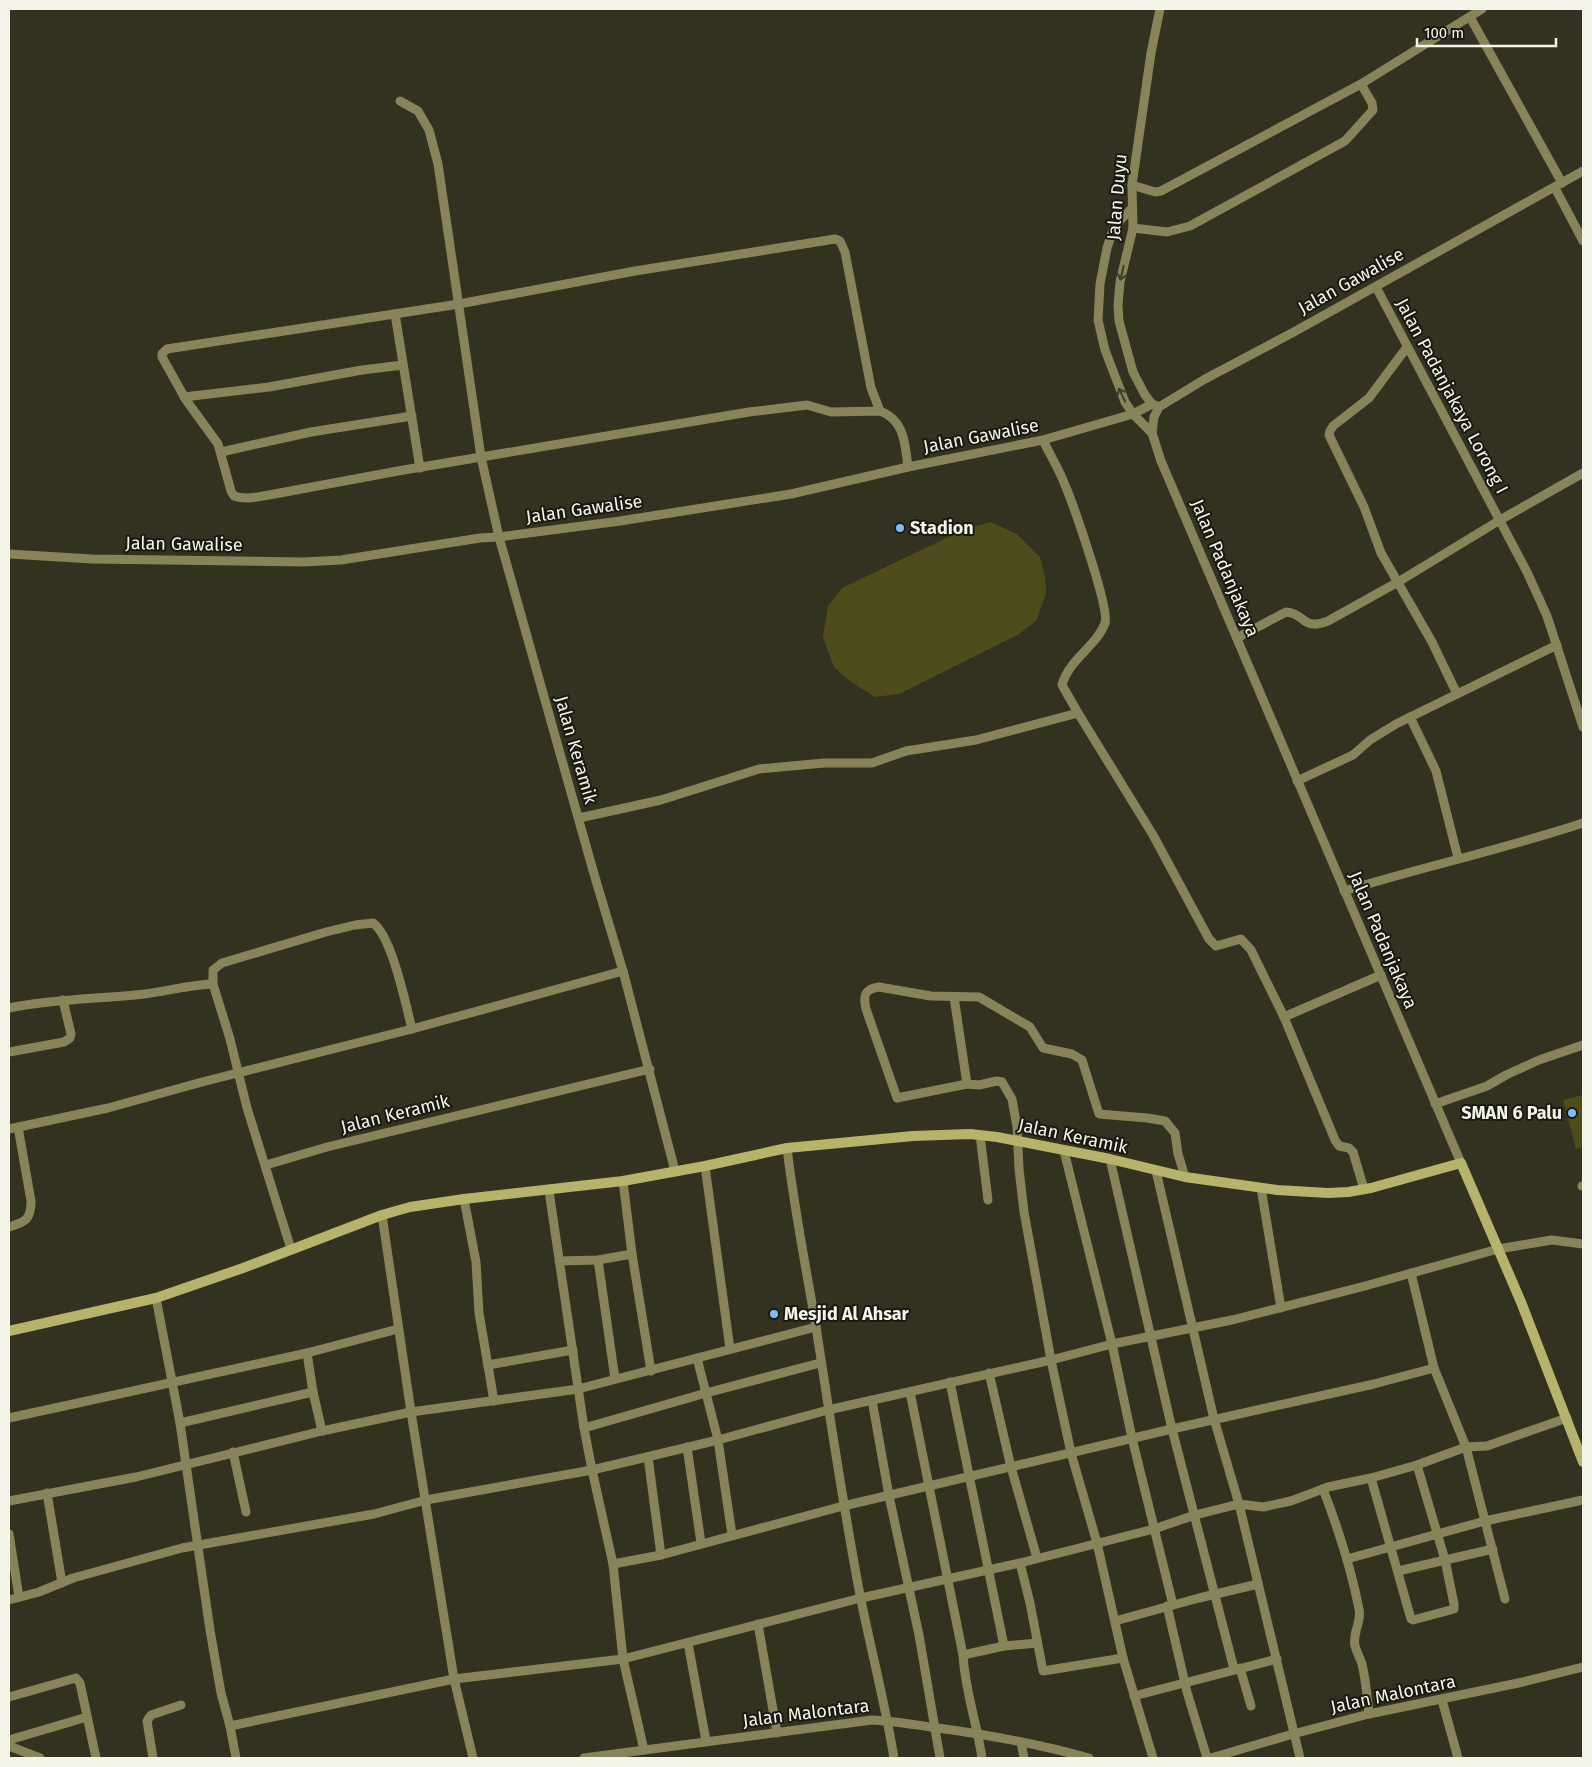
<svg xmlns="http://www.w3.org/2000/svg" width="1592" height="1767" viewBox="0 0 1592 1767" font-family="'Fira Sans',sans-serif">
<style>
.green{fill:#4f4c1b}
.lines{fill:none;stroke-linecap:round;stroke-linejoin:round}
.street{stroke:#868458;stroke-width:9}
.secondary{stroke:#b6b36b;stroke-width:10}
.oneway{stroke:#403e2a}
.poi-dot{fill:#7cbef9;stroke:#1a1911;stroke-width:2}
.labels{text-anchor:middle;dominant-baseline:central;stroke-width:4;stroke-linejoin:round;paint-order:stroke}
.street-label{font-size:18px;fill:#f4f4e8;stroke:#1a1911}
.poi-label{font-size:18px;font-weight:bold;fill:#f4f4e8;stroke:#1a1911;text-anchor:start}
</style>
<rect width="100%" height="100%" fill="#333220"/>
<g class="green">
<polygon points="990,522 1017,534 1040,557 1045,577 1046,594 1036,621 1019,634 899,694 875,697 847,679 834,667 823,637 828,606 842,588 963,530"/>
<polygon points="1583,1095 1583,1147 1576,1149 1563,1100"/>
</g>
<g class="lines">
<g class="street">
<polyline points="1470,17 1562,183"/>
<polyline points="400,101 418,111 429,130 438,164 481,457 499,537 594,874 623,971 675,1171"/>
<polyline points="1132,185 1155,192 1161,191 1361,84 1482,9"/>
<polyline points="1555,188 1583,241"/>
<polyline points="1132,208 1114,227 1107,248 1100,284 1098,320 1105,350 1125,402 1133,414 1152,433"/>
<polyline points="1133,228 1167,232 1190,226 1345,141 1373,110 1372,103 1361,84"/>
<polyline points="1376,287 1527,572 1547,616 1583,727"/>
<polyline points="395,314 420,468"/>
<polyline points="1407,347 1369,398 1333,426 1330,431 1329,435 1364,507 1381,553 1432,642 1457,694"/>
<polyline points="184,397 269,387 362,370 403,365"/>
<polyline points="1157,406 1152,404 1145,395 1133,372 1119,321 1118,305 1120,282 1133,228 1132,185 1151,53 1160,9"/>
<path d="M880 411 871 388 845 252 840 241 835 239 635 271 459 304 167 349 162 354V357L186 400 218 444 231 491 234 496C245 500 257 497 269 495L398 471 749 412 807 405 831 412 880 411C905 420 905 445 908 467"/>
<path d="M1043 440C1050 455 1059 469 1065 485 1073 504 1110 609 1105 623 1097 646 1069 659 1062 685L1078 713 1153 835 1209 939 1216 946 1241 939 1251 950 1284 1017 1335 1140 1339 1146 1349 1148 1353 1152 1364 1189"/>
<polyline points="221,452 311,432 412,416"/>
<polyline points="9,554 92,559 304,562 341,560 480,538 499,537 620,521 791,494 908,467 1043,440 1133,414 1152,404"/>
<path d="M1237 638 1286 612C1307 614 1301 631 1328 621L1398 582 1500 520 1583 473"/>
<polyline points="1410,717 1436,771 1458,858"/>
<polyline points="1297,781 1353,755 1370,740 1396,724 1557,645"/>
<polyline points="579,818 661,800 759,769 824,763 872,763 906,751 976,740 1078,713"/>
<path d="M1344 891C1423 867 1504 849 1583 823"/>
<path d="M213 984V970L222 963 326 932 355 925 373 923C392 936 406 1006 412 1029"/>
<polyline points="954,997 967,1084 979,1085 997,1081 1002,1082 1012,1099 1017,1127 1019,1169 1024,1212 1051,1360 1071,1453 1097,1543 1123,1658 1153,1758"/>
<path d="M9 1008C53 999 99 999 144 994 167 991 189 985 213 984L230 1039 247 1108 291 1249"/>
<polyline points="1284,1017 1381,975"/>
<polyline points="9,1052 64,1042 70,1038 71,1034 63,1000"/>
<path d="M967 1084 897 1098 866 1009C863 996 864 989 879 987L931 996 979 997 1030 1027 1043 1048 1072 1054 1082 1060 1099 1114 1147 1118 1165 1121 1175 1133 1178 1154 1185 1177"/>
<polyline points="1435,1104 1487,1086 1506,1075 1539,1060 1583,1045"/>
<polyline points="9,1129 108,1108 202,1082 412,1029 623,971"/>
<polyline points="980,1135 988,1200"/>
<path d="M787 1148C794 1208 806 1267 816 1327 830 1417 843 1506 860 1595 871 1650 885 1703 894 1758"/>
<polyline points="1064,1151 1112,1344 1132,1438 1173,1605"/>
<polyline points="1110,1159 1172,1429 1234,1669"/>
<polyline points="1461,1163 1161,461 1152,433 1154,417 1159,407 1205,379 1292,333 1583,171"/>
<polyline points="266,1165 327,1147 650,1069"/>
<polyline points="705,1166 730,1349"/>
<polyline points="1156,1171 1214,1419 1239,1504 1300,1758"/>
<polyline points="623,1181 632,1254 651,1371"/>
<polyline points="1582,1186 1583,1186"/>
<polyline points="1261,1188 1281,1308"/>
<polyline points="549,1191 584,1428 592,1470 613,1564 623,1659 644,1750"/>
<polyline points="464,1199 476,1262 479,1313 494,1401"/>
<path d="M9 1227C26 1222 31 1219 31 1201L18 1127"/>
<polyline points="598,1260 615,1379"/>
<polyline points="559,1261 598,1260 632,1254"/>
<polyline points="1411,1273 1434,1368 1466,1447 1505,1599"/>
<polyline points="156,1298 180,1423 210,1630 221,1693 230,1726 236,1758"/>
<polyline points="697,1358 718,1440 732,1535"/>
<polyline points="488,1365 573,1350"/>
<polyline points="989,1373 1011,1467 1037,1558"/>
<polyline points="950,1382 1004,1646 1037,1643"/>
<polyline points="313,1392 322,1431"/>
<path d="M910 1392 963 1655C965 1691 977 1723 982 1758"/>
<polyline points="872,1400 889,1496 919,1635 940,1758"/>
<polyline points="9,1418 307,1353 398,1329"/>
<polyline points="180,1423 313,1392 307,1353"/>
<polyline points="584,1428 706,1393 820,1363"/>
<polyline points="687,1447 701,1543"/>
<polyline points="233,1452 246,1512"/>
<polyline points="648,1457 661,1555"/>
<polyline points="1371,1478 1411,1619 1413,1620 1454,1609 1454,1604 1445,1560 1417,1465"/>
<path d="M1323 1489C1338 1528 1351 1568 1359 1609 1362 1622 1352 1633 1355 1646 1357 1653 1360 1658 1362 1664 1366 1680 1367 1697 1369 1714"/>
<polyline points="47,1493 62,1583"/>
<polyline points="9,1501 136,1477 322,1431 411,1412 578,1389 816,1327"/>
<polyline points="9,1534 19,1597"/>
<polyline points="1347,1559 1485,1521 1583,1500"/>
<polyline points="1020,1563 1030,1603 1043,1671 1123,1658"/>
<polyline points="613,1564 661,1555 843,1506 1172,1429 1374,1384 1434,1368"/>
<polyline points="1398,1571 1493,1549"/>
<polyline points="9,1600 39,1592 73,1578 182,1548 374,1514 426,1500 592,1470 718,1440 828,1410 1051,1360 1112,1344 1232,1320 1365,1286 1498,1249 1552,1240 1583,1244"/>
<polyline points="1167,1606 1187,1692 1207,1758"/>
<polyline points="1115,1621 1199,1598 1258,1584"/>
<polyline points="758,1624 777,1733"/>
<polyline points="688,1643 706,1741"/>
<polyline points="963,1655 1004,1646"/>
<polyline points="1240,1668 1251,1706"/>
<polyline points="1134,1696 1277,1659"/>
<polyline points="9,1697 76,1678 80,1683 96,1758"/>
<polyline points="1442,1700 1458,1758"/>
<polyline points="230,1726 454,1679 411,1412 382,1215"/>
<polyline points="9,1740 87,1717"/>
<polyline points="1021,1742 1024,1758"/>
<polyline points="9,1746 40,1758"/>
<polyline points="153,1758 147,1721 151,1715 181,1705"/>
<polyline points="473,1758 454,1679 623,1659 861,1598 1020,1563 1154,1529 1195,1515 1239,1504 1263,1507 1291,1501 1328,1487 1371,1478 1417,1465 1466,1447 1487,1446 1567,1418"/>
<path d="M584 1758 872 1720C894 1721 916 1725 938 1728 989 1735 1039 1744 1089 1758"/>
<polyline points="1211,1758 1293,1734 1369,1714 1523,1682 1583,1667"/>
</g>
<polyline class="secondary" points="9,1331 156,1298 243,1268 382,1215 410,1207 464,1199 623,1181 705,1166 787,1148 913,1136 970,1134 997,1137 1110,1159 1185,1177 1277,1190 1328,1193 1348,1192 1371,1188 1461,1163 1521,1302 1583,1462"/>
</g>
<defs><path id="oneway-shaft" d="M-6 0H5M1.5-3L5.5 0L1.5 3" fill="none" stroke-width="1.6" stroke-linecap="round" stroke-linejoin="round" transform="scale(1.25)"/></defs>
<g class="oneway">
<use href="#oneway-shaft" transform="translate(1122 273) rotate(103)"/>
<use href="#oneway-shaft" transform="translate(1122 395) rotate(-115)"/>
</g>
<g class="poi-dot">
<circle cx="900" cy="528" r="5"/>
<circle cx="1572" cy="1113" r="5"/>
<circle cx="774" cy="1314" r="5"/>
</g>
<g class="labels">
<g class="street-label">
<text transform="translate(1117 197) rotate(-85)">Jalan Duyu</text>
<text transform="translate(1351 281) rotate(-29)">Jalan Gawalise</text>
<text transform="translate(1452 396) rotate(62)">Jalan Padanjakaya Lorong I</text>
<text transform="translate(981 436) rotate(-11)">Jalan Gawalise</text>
<text transform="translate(584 509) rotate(-8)">Jalan Gawalise</text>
<text transform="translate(184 544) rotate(1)">Jalan Gawalise</text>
<text transform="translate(1225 568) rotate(67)">Jalan Padanjakaya</text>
<text transform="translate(576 750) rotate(74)">Jalan Keramik</text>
<text transform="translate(1383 940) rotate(67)">Jalan Padanjakaya</text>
<text transform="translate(395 1114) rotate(-14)">Jalan Keramik</text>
<text transform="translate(1073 1136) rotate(12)">Jalan Keramik</text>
<text transform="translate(1393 1694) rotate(-12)">Jalan Malontara</text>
<text transform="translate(806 1713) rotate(-7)">Jalan Malontara</text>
</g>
<g class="poi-label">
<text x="910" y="528">Stadion</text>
<text x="1562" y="1113" text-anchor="end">SMAN 6 Palu</text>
<text x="784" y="1314">Mesjid Al Ahsar</text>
</g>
</g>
<rect width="1592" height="1767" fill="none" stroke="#f4f4e8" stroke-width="20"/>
<path d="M1417 38v8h139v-8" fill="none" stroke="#f4f4e8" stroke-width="2.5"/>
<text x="1424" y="38" font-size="15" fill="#f4f4e8" stroke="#1a1911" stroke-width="4" paint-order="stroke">100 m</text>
</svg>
